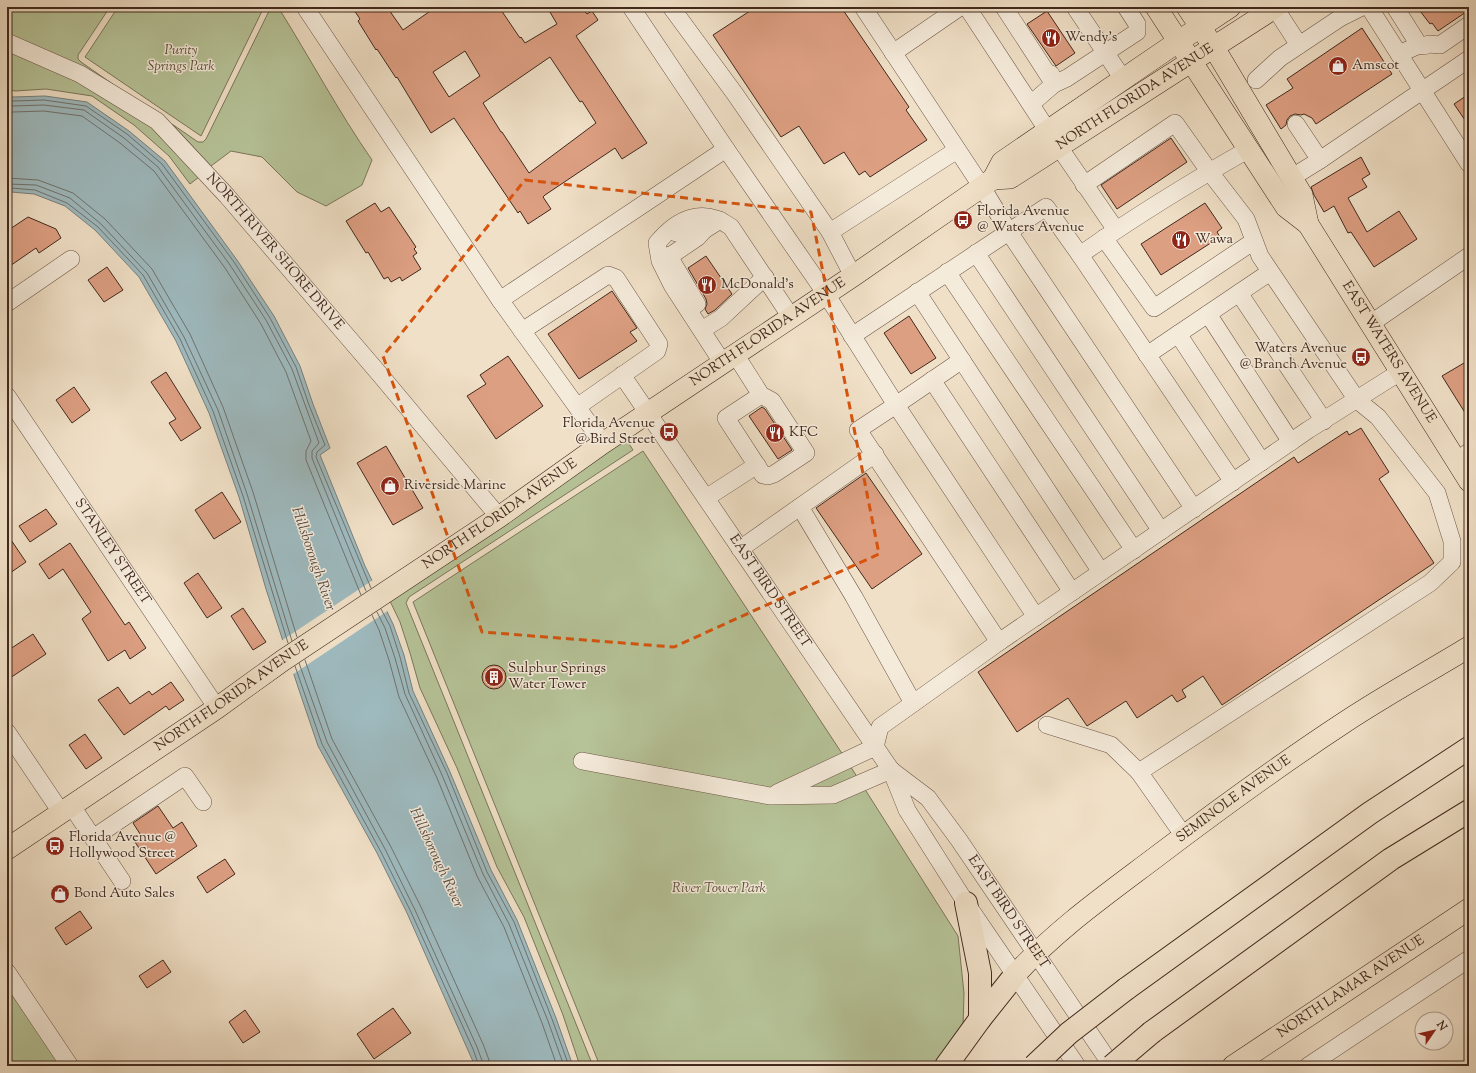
<svg xmlns="http://www.w3.org/2000/svg" width="1476" height="1073" viewBox="0 0 1476 1073" font-family="'Sorts Mill Goudy',serif">
<style>
.green{fill:#b6c398;stroke:#7c765a}
.water{fill:#9ebabf;stroke:#79807e}
.pier{fill:#f0e0c7}
.lines{fill:none;stroke-linecap:round;stroke-linejoin:round}
.shore{stroke:#70726e;stroke-width:1}
.building{fill:#dd9f82;stroke:#41291d;fill-rule:evenodd}
.minor-casing{stroke:#6d5748;stroke-width:18}
.major-casing{stroke:#41291d;stroke-width:22}
.highway-casing{stroke:#41291d;stroke-width:24}
.minor{stroke:#f5ebdb;stroke-width:17}
.major{stroke:#f0e0c7;stroke-width:21}
.highway{stroke:#f0e0c7;stroke-width:22}
.highway-bridge-casing{stroke:#41291d;stroke-width:24;stroke-linecap:butt}
.highway-bridge{stroke:#f0e0c7;stroke-width:22}
.marked{fill:none;stroke:#d7540e;stroke-width:3;stroke-dasharray:8 5;stroke-linejoin:round}
.labels{text-anchor:middle;dominant-baseline:central;stroke-width:3;stroke-linejoin:round;paint-order:stroke}
.poi-label{font-size:14px;fill:#41291d;stroke:#f5ebdb;text-anchor:start}
.park-label{font-size:14px;font-style:italic;fill:#5e503c;stroke:#f5ebdb}
.street-label{font-size:14px;fill:#41291d;stroke:#f5ebdb}
.water-label{font-size:15px;font-style:italic;fill:#584d46;stroke:#f5ebdb}
</style>
<rect width="100%" height="100%" fill="#f0e0c7"/>
<filter id="stains"><feTurbulence type="fractalNoise" baseFrequency=".005" numOctaves="4"/><feColorMatrix values="0 0 0 0 .2 0 0 0 0 .09 0 0 0 0 .02 0 0 0 .5 -.17"/></filter>
<radialGradient id="worn" r=".72"><stop offset=".6" stop-color="#630" stop-opacity="0"/><stop offset="1" stop-color="#630" stop-opacity=".3"/></radialGradient>
<g class="green">
<polygon points="7,7 110,7 78,55 78,59 81,62 114,85 85,68 7,33"/>
<polygon points="118,7 264,7 201,136 85,57"/>
<path d="M271 7H278C310 58 338 111 372 160L362 185 326 206 297 192 262 157 231 151 211 166 172 124 198 142H203L206 139Z"/>
<polygon points="7,51 76,81 151,127 199,177 190,184 169,156 134,125 92,96 46,89 15,91 7,89"/>
<polygon points="626,439 633,450 409,597 406,603 593,1066 580,1066 563,1015 524,917 497,867 457,768 420,688 410,653 400,622 389,599"/>
<polygon points="643,451 847,761 958,936 964,993 963,1028 934,1066 600,1066 413,602"/>
<polygon points="7,987 62,1066 7,1066"/>
</g>
<polygon class="water" points="7,96 13,97 45,96 87,102 129,131 165,161 237,260 274,316 300,366 313,404 330,448 320,455 365,566 393,624 404,655 413,691 450,772 491,870 517,920 556,1018 573,1066 475,1066 407,913 377,853 318,746 298,687 266,589 239,497 209,413 176,341 139,277 95,230 65,206 34,194 11,192 7,194"/>
<polygon class="pier" points="373,580 389,610 292,675 281,641"/>
<g class="lines">
<g class="shore">
<polyline points="7,100 13,101 44,100 86,106 127,134 162,164 234,262 270,318 296,367 309,405 325,445 317,452 316,457 371,588"/>
<polyline points="7,105 13,106 44,105 84,110 124,138 158,167 230,265 266,320 292,369 319,443 312,451 312,458 366,591"/>
<polyline points="7,111 13,112 44,111 82,116 120,143 154,171 225,268 261,324 286,372 311,441 306,451 306,460 361,595"/>
<polyline points="7,178 38,180 73,193 105,219 152,269 190,334 223,407 253,492 297,637"/>
<polyline points="7,184 36,185 70,198 101,224 147,273 184,337 218,410 247,494 292,641"/>
<polyline points="7,190 11,188 35,190 67,203 98,227 143,275 180,339 213,411 243,496 288,643"/>
<polyline points="381,609 390,626 400,657 409,693 447,773 487,872 514,922 552,1019 569,1066"/>
<polyline points="377,612 385,628 395,658 405,694 442,775 483,874 509,924 548,1021 564,1066"/>
<polyline points="372,615 379,630 389,660 399,697 437,778 477,876 504,927 542,1023 557,1066"/>
<polyline points="305,660 332,739 391,847 421,907 483,1044 489,1060 490,1066"/>
<polyline points="299,663 327,742 385,849 415,910 477,1047 484,1066"/>
<polyline points="295,666 322,744 381,852 411,912 473,1049 479,1066"/>
</g>
</g>
<g class="building">
<path d="M352 7H387L403 30 436 7H499L520 38 521 37 525 43 557 24 547 7H581L587 14 592 11 598 20 576 36 647 143 622 159 615 148 545 195 543 197 551 209 528 224 520 211 518 213 454 118 431 133 397 77 396 78 377 49 376 50 358 21 360 19ZM465 51 480 76 449 97 433 72ZM550 57 580 102 582 101 596 123 529 173 502 132H501L483 103Z"/>
<polygon points="756,7 841,7 909,107 906,110 927,140 870,177 865,171 859,175 844,152 824,164 799,126 781,137 713,35"/>
<polygon points="1417,7 1469,7 1469,10 1438,31 1432,23 1430,24"/>
<polygon points="1047,11 1075,53 1056,66 1027,24"/>
<polygon points="1362,28 1392,74 1316,124 1312,118 1304,114 1301,115 1295,114 1290,116 1287,120 1286,125 1281,129 1266,105 1293,88 1287,79"/>
<polygon points="1469,94 1469,126 1454,104"/>
<polygon points="1171,138 1187,162 1117,209 1101,185"/>
<polygon points="1361,157 1370,174 1362,179 1367,187 1348,198 1367,232 1399,211 1417,239 1374,267 1351,232 1348,233 1334,206 1324,212 1314,195 1311,187"/>
<polygon points="375,203 381,212 389,207 416,247 414,249 417,253 413,256 421,269 402,281 400,277 391,282 388,277 384,279 368,252 366,253 346,221"/>
<polygon points="1205,203 1222,228 1217,232 1220,237 1161,275 1141,244"/>
<polygon points="28,217 56,229 61,238 39,253 36,248 7,268 7,231"/>
<polygon points="706,256 732,294 715,310 708,314 705,309 707,304 706,299 688,268"/>
<polygon points="107,267 123,290 104,302 88,280"/>
<polygon points="612,291 637,328 630,332 637,341 579,379 548,334"/>
<polygon points="909,316 936,358 911,374 884,333"/>
<polygon points="508,356 543,406 496,439 467,396 486,384 480,375"/>
<polygon points="1464,363 1469,371 1469,419 1442,376"/>
<polygon points="166,372 201,428 181,441 169,423 176,419 151,382"/>
<polygon points="74,387 90,410 72,423 56,400"/>
<polygon points="762,407 765,409 792,450 778,459 749,416"/>
<polygon points="1361,428 1389,472 1379,479 1434,563 1222,705 1203,676 1182,690 1186,697 1177,702 1172,695 1137,718 1126,701 1087,726 1068,698 1017,732 978,672 1294,457 1298,463 1347,431 1349,435"/>
<polygon points="386,446 423,508 393,525 357,463"/>
<polygon points="866,473 922,554 872,589 816,508"/>
<polygon points="222,492 241,522 214,539 195,510"/>
<polygon points="46,509 57,524 30,542 19,526"/>
<polygon points="7,534 26,562 7,575"/>
<polygon points="70,543 125,625 129,622 146,648 130,659 125,650 108,661 82,619 91,612 63,569 49,579 39,564"/>
<polygon points="198,573 222,608 207,618 184,583"/>
<polygon points="243,608 266,642 253,650 231,616"/>
<polygon points="33,634 46,654 7,680 7,651"/>
<circle cx="494" cy="677" r="12"/>
<polygon points="171,682 184,700 169,710 166,706 124,735 98,700 118,687 130,704 149,691 152,695"/>
<polygon points="85,734 102,758 86,769 69,745"/>
<polygon points="158,806 173,828 182,822 197,846 156,874 135,842 142,837 133,823"/>
<polygon points="225,859 235,874 207,893 197,877"/>
<polygon points="80,911 92,928 66,945 55,928"/>
<polygon points="163,960 171,972 147,988 139,976"/>
<polygon points="393,1008 411,1033 374,1059 357,1034"/>
<polygon points="245,1010 260,1032 243,1043 229,1022"/>
</g>
<g class="lines">
<g class="minor-casing">
<g id="minor">
<polyline points="305,7 500,300 603,443"/>
<polyline points="631,7 726,149 826,294 896,405 858,430 999,642 1308,430 1400,372"/>
<polyline points="671,7 735,94 830,232 957,150"/>
<polyline points="863,7 982,187 1009,232 1194,509"/>
<polyline points="967,7 1048,131"/>
<polyline points="1004,7 1054,84 1067,78 1137,32 1137,24 1126,7"/>
<polyline points="1075,7 1123,79"/>
<polyline points="1369,7 1469,164"/>
<polyline points="1395,7 1419,45"/>
<polyline points="1275,8 1299,45"/>
<path id="s1" d="M7 42 80 74 157 121 227 196 382 377 499 517"/>
<polyline points="893,53 960,7"/>
<polyline points="1399,54 1419,45 1424,46 1429,44 1440,45 1469,25"/>
<polyline points="1256,80 1280,58 1340,18 1362,7"/>
<polyline points="1031,104 1054,84 1051,74"/>
<polyline points="1296,124 1320,160"/>
<polyline points="1059,147 1116,230"/>
<polyline points="1291,178 1320,160 1469,59"/>
<polyline points="1084,185 1175,123 1209,171 1246,219 1260,256 1357,400 1378,417 1437,493 1452,541 1452,562 1430,583 1139,772 1184,836"/>
<polyline points="830,232 853,276"/>
<polyline points="676,233 681,230 704,230 720,220"/>
<polyline points="1104,238 1154,308 1254,241"/>
<polyline points="976,253 1161,531"/>
<polyline points="670,255 673,263 697,304"/>
<path d="M1080 255C1134 217 1191 182 1249 149"/>
<polyline points="670,256 698,237 704,230"/>
<polyline points="947,272 1134,550"/>
<polyline points="917,292 1101,572"/>
<polyline points="1239,293 1324,421"/>
<polyline points="500,300 726,149"/>
<polyline points="7,303 71,259"/>
<polyline points="1208,314 1291,442"/>
<polyline points="1370,324 1469,256"/>
<polyline points="702,330 721,318 765,277"/>
<polyline points="522,331 608,275 616,278 659,344 657,351 577,407"/>
<polyline points="1178,334 1262,462"/>
<polyline points="852,336 1046,207 1080,255 1233,482"/>
<polyline points="735,354 761,395 772,401 806,453 774,474 768,476 763,475 726,418 761,395"/>
<polyline points="1147,355 1270,272"/>
<polyline points="962,360 896,405 1036,617"/>
<path d="M722 362 672 285 660 261 657 243C677 219 702 206 731 227L791 317"/>
<path id="s2" d="M622 375 891 770 907 810 966 903 1077 1066"/>
<polyline points="932,380 1072,592"/>
<path id="s3" d="M7 396 217 708"/>
<polyline points="1456,461 1469,452"/>
<polyline points="706,498 757,465"/>
<polyline points="800,507 854,597 913,703"/>
<polyline points="740,549 875,454"/>
<polyline points="1047,725 1111,745 1139,772"/>
<polyline points="7,732 61,812"/>
<polyline points="582,761 770,796 833,795 891,770"/>
<path id="s4" d="M891 770 928 798 959 840 1112 1066"/>
<polyline points="777,793 875,747 880,727 999,642"/>
<polyline points="71,805 122,881"/>
<polyline points="93,838 185,776 203,802"/>
<polyline points="7,972 70,1066"/>
<polyline points="1308,1066 1469,959"/>
</g>
</g>
<g class="major-casing">
<g id="major">
<path id="s5" d="M1156 7 1286 207 1308 224 1469 481"/>
<polyline points="1187,7 1213,46 1302,195 1308,224"/>
<path id="s6" d="M993 179 1010 178 1276 7"/>
<path id="s7" d="M7 849 217 708 282 661 499 517 603 443 853 276 993 179 1002 162 1179 41 1230 7"/>
<path id="s8" d="M1015 975C1057 929 1107 894 1156 857 1218 810 1281 764 1345 722 1386 695 1428 672 1469 647"/>
<path id="s9" d="M1233 1066 1469 909"/>
</g>
</g>
<g class="highway-casing">
<g id="highway">
<polyline points="966,903 980,973 980,1019"/>
<polyline points="1126,989 1370,813 1469,748"/>
<polyline points="1152,1032 1391,859 1469,811"/>
<polyline points="946,1066 980,1019 1015,975"/>
</g>
</g>
<use href="#minor" class="minor"/>
<use href="#major" class="major"/>
<use href="#highway" class="highway"/>
<g class="highway-bridge-casing">
<g id="highway-bridge">
<polyline points="1034,1066 1069,1033 1126,989"/>
<polyline points="1112,1066 1152,1032"/>
</g>
</g>
<use href="#highway-bridge" class="highway-bridge"/>
</g>
<path class="marked" d="M525 180 811 212 879 554 674 647 482 632 383 356Z"/>
<defs>
<g id="restaurant-disc" transform="scale(1)"><circle r="9.5" fill="#8f2418" stroke="#f5ebdb"/><path d="M-5-6h1v4h1v-4h1v4h1v-4h1v5L-1.5 .5V6h-2V.5L-5-1ZM5-6V6H3V1.5H1.5Q1.5-4 5-6Z" fill="#fff"/></g>
<g id="shop-disc" transform="scale(1)"><circle r="9.5" fill="#8f2418" stroke="#f5ebdb"/><path d="M-5-2.5h2.3a2.7 3.5 0 0 1 5.4 0H5L5.5 6h-11ZM-1.5-2.5h3a1.5 2.3 0 0 0-3 0Z" fill="#fff"/></g>
<g id="bus-disc" transform="scale(1)"><circle r="9.5" fill="#8f2418" stroke="#f5ebdb"/><path d="M-5-6H5V4H4V6H2V4H-2V6H-4V4H-5ZM-3.5-4V0h7V-4ZM-3.5 1.2v1.5H-2V1.2ZM2 1.2v1.5H3.5V1.2Z" fill="#fff"/></g>
<g id="building-disc" transform="scale(1)"><circle r="9.5" fill="#8f2418" stroke="#f5ebdb"/><path d="M-4-6H4V6H1V3H-1V6H-4ZM-2.5-4.3h1.7v1.8h-1.7ZM.8-4.3h1.7v1.8H.8ZM-2.5-1h1.7V.8h-1.7ZM.8-1h1.7V.8H.8Z" fill="#fff"/></g>
</defs>
<g fill-rule="evenodd">
<use href="#restaurant-disc" x="1051" y="38"/>
<use href="#shop-disc" x="1338" y="66"/>
<use href="#bus-disc" x="963" y="220"/>
<use href="#restaurant-disc" x="1181" y="240"/>
<use href="#restaurant-disc" x="707" y="285"/>
<use href="#bus-disc" x="1361" y="357"/>
<use href="#bus-disc" x="669" y="432"/>
<use href="#restaurant-disc" x="775" y="433"/>
<use href="#shop-disc" x="390" y="486"/>
<use href="#building-disc" x="494" y="677"/>
<use href="#bus-disc" x="55" y="846"/>
<use href="#shop-disc" x="60" y="894"/>
</g>
<g class="labels">
<g class="poi-label">
<text x="1065" y="38">Wendy's</text>
<text x="1352" y="66">Amscot</text>
<text x="977" y="212">Florida Avenue<tspan x="977" dy="16">@ Waters Avenue</tspan></text>
<text x="1195" y="240">Wawa</text>
<text x="721" y="285">McDonald's</text>
<text x="1347" y="349" text-anchor="end">Waters Avenue<tspan x="1347" dy="16">@ Branch Avenue</tspan></text>
<text x="655" y="424" text-anchor="end">Florida Avenue<tspan x="655" dy="16">@ Bird Street</tspan></text>
<text x="789" y="433">KFC</text>
<text x="404" y="486">Riverside Marine</text>
<text x="508" y="669">Sulphur Springs<tspan x="508" dy="16">Water Tower</tspan></text>
<text x="69" y="838">Florida Avenue @<tspan x="69" dy="16">Hollywood Street</tspan></text>
<text x="74" y="894">Bond Auto Sales</text>
</g>
<g class="park-label">
<text x="181" y="51">Purity<tspan x="181" dy="16">Springs Park</tspan></text>
<text x="719" y="889">River Tower Park</text>
</g>
<g class="street-label">
<text stroke="none"><textPath href="#s6" startOffset="166">NORTH FLORIDA AVENUE</textPath></text>
<text stroke="none"><textPath href="#s1" startOffset="346">NORTH RIVER SHORE DRIVE</textPath></text>
<text stroke="none"><textPath href="#s7" startOffset="920">NORTH FLORIDA AVENUE</textPath></text>
<text stroke="none"><textPath href="#s5" startOffset="418">EAST WATERS AVENUE</textPath></text>
<text stroke="none"><textPath href="#s7" startOffset="596">NORTH FLORIDA AVENUE</textPath></text>
<text stroke="none"><textPath href="#s3" startOffset="188">STANLEY STREET</textPath></text>
<text stroke="none"><textPath href="#s2" startOffset="262">EAST BIRD STREET</textPath></text>
<text stroke="none"><textPath href="#s7" startOffset="272">NORTH FLORIDA AVENUE</textPath></text>
<text stroke="none"><textPath href="#s8" startOffset="281">SEMINOLE AVENUE</textPath></text>
<text stroke="none"><textPath href="#s4" startOffset="186">EAST BIRD STREET</textPath></text>
<text stroke="none"><textPath href="#s9" startOffset="142">NORTH LAMAR AVENUE</textPath></text>
</g>
<g class="water-label">
<text transform="translate(313 559) rotate(71)">Hillsborough River</text>
<text transform="translate(436 858) rotate(65)">Hillsborough River</text>
</g>
</g>
<rect width="1476" height="1073" fill="none" stroke="#f0e0c7" stroke-width="24"/>
<rect x="8" y="8" width="1460" height="1057" fill="none" stroke="#41291d" stroke-width="2"/>
<rect x="12" y="12" width="1452" height="1049" fill="none" stroke="#41291d"/>
<g transform="translate(1434 1031) rotate(56)"><circle r="19" fill="#f5ebdb" stroke="#ad9d8f"/>
<path d="M0-3L7 15L0 10L-7 15Z" fill="#8f2418"/>
<text y="-6" font-size="11" font-weight="bold" text-anchor="middle" fill="#41291d">N</text>
</g>
<rect width="100%" height="100%" filter="url(#stains)"/>
<rect width="100%" height="100%" fill="url(#worn)"/>
</svg>
